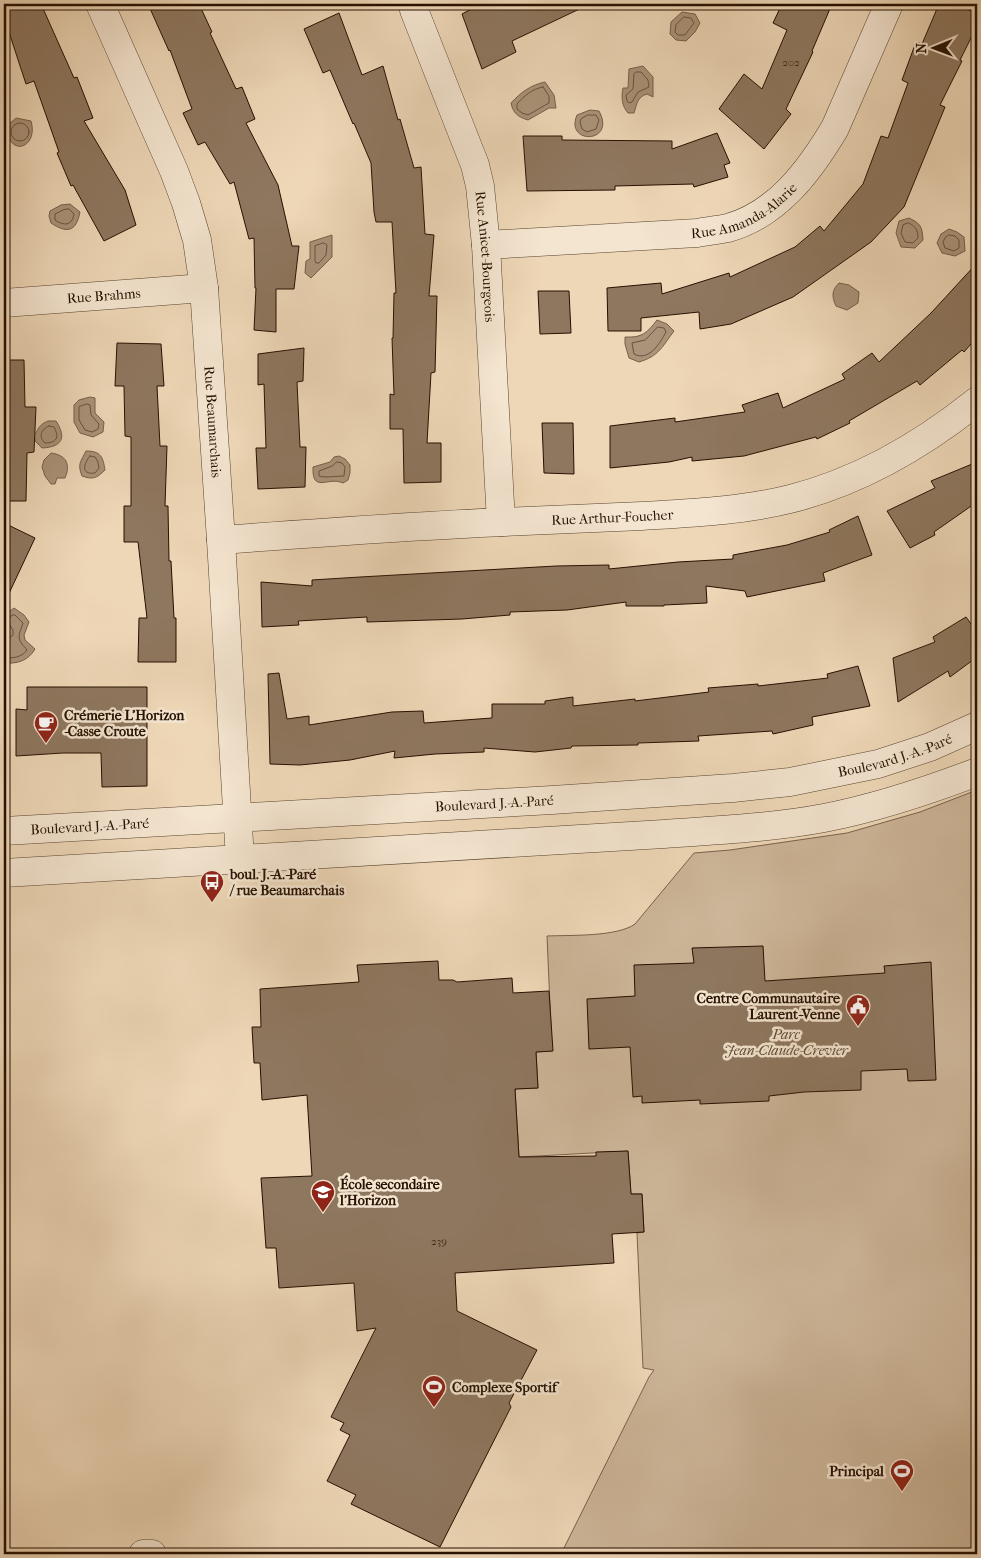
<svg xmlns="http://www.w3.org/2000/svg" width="981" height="1558" viewBox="0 0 981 1558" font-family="'IM FELL French Canon',serif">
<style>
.green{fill:#ccb598;stroke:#78624c}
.water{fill:#aa9379;stroke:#755f49}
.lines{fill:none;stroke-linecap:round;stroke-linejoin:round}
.shore{stroke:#68523c;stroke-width:1}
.building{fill:#8e775f;stroke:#251000}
.minor-casing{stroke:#57422e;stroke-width:29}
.minor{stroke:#f4e5d0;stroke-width:28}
.labels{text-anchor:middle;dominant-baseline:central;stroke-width:5;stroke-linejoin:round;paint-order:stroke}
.number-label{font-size:11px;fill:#3f2a18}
.street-label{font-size:14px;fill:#251000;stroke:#f4e5d0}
.poi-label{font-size:14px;font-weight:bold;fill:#251000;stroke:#f4e5d0;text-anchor:start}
.park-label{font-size:14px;font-style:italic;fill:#5f4a35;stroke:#f4e5d0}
</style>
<rect width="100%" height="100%" fill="#eed7b7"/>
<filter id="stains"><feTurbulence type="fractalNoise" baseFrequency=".004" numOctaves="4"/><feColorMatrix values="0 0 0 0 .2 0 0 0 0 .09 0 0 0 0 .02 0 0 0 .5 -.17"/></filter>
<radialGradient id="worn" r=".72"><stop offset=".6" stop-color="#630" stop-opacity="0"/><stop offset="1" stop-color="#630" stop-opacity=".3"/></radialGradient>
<path class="green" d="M977 790V1554H561L649 1377 654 1370 643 1368 637 1233 644 1232 642 1194H631L628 1151 519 1157 515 1089 538 1088 536 1052 552 1051 547 936C570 935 617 937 635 924L694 853 730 850 847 833 920 812Z"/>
<g class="water">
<polygon points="682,12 695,14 700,23 695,32 686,41 676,40 670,34 671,22"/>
<path d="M643 66 653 77V97L647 94C637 97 637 104 634 113H628C622 106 621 98 623 88H628L629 69Z"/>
<path d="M545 82 554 95 556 108H549L528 120C518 117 513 113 511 103 521 92 531 85 545 82Z"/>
<path d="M590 110 599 111C617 144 564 145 577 115Z"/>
<path d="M16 118 31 121C39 149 7 158 7 126Z"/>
<path d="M70 204 80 212C76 233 66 233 51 223L49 216 50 211 61 205Z"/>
<path d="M909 218C921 224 922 226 923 240L915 248 901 247 896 233 899 221Z"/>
<polygon points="949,229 957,232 964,237 965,251 955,256 942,253 937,243 941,234"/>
<polygon points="332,235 332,257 311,278 305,273 306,261 310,259 310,242"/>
<path d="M839 283 849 285 859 292 858 303 847 310 836 306C832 297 831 291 839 283Z"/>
<path d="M657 320 667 324 674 331C662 347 659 356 639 362L629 358 625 344V337C642 338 647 333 657 320Z"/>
<polygon points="90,397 95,398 95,413 104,422 103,432 93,437 80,433 74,422 74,405 79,400"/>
<path d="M48 421H56C67 438 62 447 42 448L36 442 34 436C38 429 40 424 48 421Z"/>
<path d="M86 451C101 451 103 457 105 470 97 478 93 480 82 476 77 464 81 461 86 451Z"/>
<path d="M51 453C66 455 71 464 65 478H57L55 484H51L45 476 42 467 44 460Z"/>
<path d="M339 456 345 459 350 465V473L348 480 343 483C328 476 312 494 313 467L330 462 334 457Z"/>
<path d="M14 608 24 615 29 622 24 635 25 640 35 649C28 661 17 664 4 663V635L9 632C2 620 2 617 14 608Z"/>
</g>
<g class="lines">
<g class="shore">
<polygon points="684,17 691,18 694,23 685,35 678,35 675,32 676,25"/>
<polygon points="636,72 641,72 648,80 649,87 638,92 632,102 629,103 627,101 626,95 633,89 634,74"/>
<path d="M543 87 549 96V103L528 115 522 113 517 109V104C524 96 532 89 543 87Z"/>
<polygon points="588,115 596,115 599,120 596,129 587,132 582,129 580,122 581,119"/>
<circle cx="20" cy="132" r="9"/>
<path d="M69 209 74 214C72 226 64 226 55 220V214L63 210Z"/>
<path d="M909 223C916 227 918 230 918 238L913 243 905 242 901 233 903 225Z"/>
<polygon points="949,235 955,236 959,240 959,248 954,251 945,248 943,242 945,238"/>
<polygon points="324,243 327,245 326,255 319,263 316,263 315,261 315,246"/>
<path d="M658 327 664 328 666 332C660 343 649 362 634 354L632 343 645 340Z"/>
<polygon points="87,404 90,405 91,415 99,424 98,429 92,432 85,430 79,420 79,407"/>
<path d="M49 426 54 427C60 438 56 443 45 443 38 437 41 429 49 426Z"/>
<path d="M90 456 95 457 98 462 99 468 95 473C80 475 84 463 90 456Z"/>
<path d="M337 462 342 463 345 467 344 476C338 476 323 478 319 476V471L332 466Z"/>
<path d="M4 639H8L13 635V630L7 621 12 615H15L23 623C21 630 16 637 22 644 23 646 26 648 27 650 21 658 13 658 4 658"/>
</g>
</g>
<g class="building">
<polygon points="4,4 41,4 74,78 77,77 93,118 84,121 125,190 136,225 104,241 73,185 71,186 57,153 59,152 34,81 26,84 4,17"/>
<polygon points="148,4 199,4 212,32 210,33 236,89 242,87 255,119 246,123 278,185 292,246 299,246 294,289 276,289 276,332 254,330 256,288 255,288 254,238 249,239 234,182 230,184 205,142 198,145 183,113 192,109 170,50 169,51"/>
<polygon points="481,4 590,4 512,41 516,52 482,69 462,14"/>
<polygon points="782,4 832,4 812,51 813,52 786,109 791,114 764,149 719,109 744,74 762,89 787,30 773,23"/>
<polygon points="939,4 956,4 977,14 977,26 960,60 962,61 940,105 945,107 904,207 871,242 793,297 731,324 700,329 699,312 641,318 641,331 608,331 607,288 661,283 662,294 729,273 730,277 795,247 820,226 824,231 863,184 881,136 888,138 908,83 902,80 916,42 922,44"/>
<polygon points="339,13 362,75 383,66 398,120 400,119 414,168 421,167 425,234 434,235 429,296 437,296 435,372 431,373 427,443 441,443 441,482 404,483 403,429 390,429 390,394 394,395 392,338 393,338 394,293 396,293 392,222 376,222 374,212 371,163 354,123 353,124 330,70 323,73 304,29"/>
<polygon points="717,133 730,163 724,165 728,177 694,187 693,184 615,186 615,190 527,191 523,136 562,136 562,140 672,141 672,149"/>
<polygon points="977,263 977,337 964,352 962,350 920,385 917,381 849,421 850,423 817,439 816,437 744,456 692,461 692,457 669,462 610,468 610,426 675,418 675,422 745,412 742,405 778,393 783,408 845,379 842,374 872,353 879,362 931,313"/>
<polygon points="538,291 569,291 571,333 540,334"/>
<polygon points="117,343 161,344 164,386 157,386 160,446 167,446 165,506 168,506 169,561 171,561 174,618 176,618 176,662 138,662 139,618 147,618 138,542 124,542 124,506 131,506 131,437 125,436 124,386 115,386"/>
<polygon points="304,348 303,381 297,382 300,447 306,447 305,487 258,489 256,448 266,448 264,384 258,385 258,354"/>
<polygon points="4,360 24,360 25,407 36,407 34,452 27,453 26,501 4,501"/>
<polygon points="542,423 573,423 574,474 544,473"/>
<polygon points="977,462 977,502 934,532 935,535 910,548 887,511 935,488 931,481"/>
<polygon points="858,516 872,555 823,573 825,581 747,597 745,591 706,586 707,603 664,605 664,606 626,606 626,602 567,610 510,612 510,615 462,619 367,622 367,617 298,621 299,625 262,627 261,582 312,586 312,580 360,577 556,566 609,565 609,569 678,562 733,559 733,555 787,545 830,532 829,530"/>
<polygon points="4,523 35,538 4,604"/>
<polygon points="966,617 977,632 977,657 950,677 948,671 898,702 893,658 935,642 933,637"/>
<polygon points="858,666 870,706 812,717 813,725 773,734 772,731 698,736 699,741 638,743 638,745 572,746 571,748 535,752 484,748 484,752 435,754 394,758 395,751 350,760 300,765 270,764 268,674 279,673 287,719 309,716 309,725 392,712 423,711 424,723 492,718 492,704 545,704 545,701 573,697 573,706 635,699 635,701 709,692 708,688 758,684 758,686 828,678 827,674"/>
<polygon points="27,687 147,687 147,786 102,787 101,753 63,753 16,756 16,709 27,710"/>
<polygon points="763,946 765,981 885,973 884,966 931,962 936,1080 908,1081 907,1069 861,1071 861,1090 804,1092 769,1096 769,1101 700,1104 700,1100 642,1103 642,1096 633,1097 630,1047 589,1049 587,999 635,996 634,965 694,963 692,948"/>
<polygon points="438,961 439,980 453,980 457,982 512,978 513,993 549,991 553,1051 536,1052 538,1088 515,1089 519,1157 596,1156 596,1152 628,1151 631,1194 642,1194 644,1232 612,1234 614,1263 455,1273 457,1311 537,1350 509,1403 511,1407 440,1547 351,1504 356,1495 327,1481 350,1435 340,1430 344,1423 331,1417 376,1328 357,1331 354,1283 279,1288 276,1248 266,1248 261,1178 312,1176 307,1095 262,1100 260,1063 254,1063 252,1027 261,1027 260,989 359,982 357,965"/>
</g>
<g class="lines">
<g class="minor-casing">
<g id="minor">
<path id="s1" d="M100 4 174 171 186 203 197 240 204 288 221 540 240 859"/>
<path id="s2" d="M413 4 414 10 475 165 480 186 486 245 501 522"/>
<path id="s3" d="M486 245 697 233C708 231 718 230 728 228 778 214 810 170 835 128L889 4"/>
<path id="s4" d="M4 303 204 288"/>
<path id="s5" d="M221 540C315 533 410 526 504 522 550 520 596 518 642 516 691 513 742 511 790 499 858 482 922 445 977 401"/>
<path id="s6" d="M4 831 552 800 733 788 790 782 878 764 930 747 977 726"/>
<path d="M4 873 664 834C717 830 771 828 824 818 876 808 927 791 977 772"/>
<polyline points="143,1554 152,1554"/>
</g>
</g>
<use href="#minor" class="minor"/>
</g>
<defs>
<g id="cafe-pin" transform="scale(1.25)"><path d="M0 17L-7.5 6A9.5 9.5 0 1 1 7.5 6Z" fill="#8f2418" stroke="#f4e5d0"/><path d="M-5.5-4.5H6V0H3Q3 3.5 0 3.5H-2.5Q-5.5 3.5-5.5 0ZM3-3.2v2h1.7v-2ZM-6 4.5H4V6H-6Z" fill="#fff"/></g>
<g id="bus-pin" transform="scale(1.25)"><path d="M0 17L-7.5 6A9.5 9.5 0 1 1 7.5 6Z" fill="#8f2418" stroke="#f4e5d0"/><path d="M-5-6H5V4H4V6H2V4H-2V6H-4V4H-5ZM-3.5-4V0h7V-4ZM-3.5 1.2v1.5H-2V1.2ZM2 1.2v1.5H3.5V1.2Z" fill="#fff"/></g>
<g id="civic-pin" transform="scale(1.25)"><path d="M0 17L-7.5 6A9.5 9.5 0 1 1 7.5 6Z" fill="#8f2418" stroke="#f4e5d0"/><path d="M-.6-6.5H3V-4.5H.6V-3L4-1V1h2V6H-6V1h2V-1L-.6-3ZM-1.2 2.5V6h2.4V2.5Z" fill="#fff"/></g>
<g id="school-pin" transform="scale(1.25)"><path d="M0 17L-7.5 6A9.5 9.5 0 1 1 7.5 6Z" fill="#8f2418" stroke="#f4e5d0"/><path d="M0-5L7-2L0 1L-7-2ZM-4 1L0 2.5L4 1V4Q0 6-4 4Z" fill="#fff"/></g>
<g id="stadium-pin" transform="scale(1.25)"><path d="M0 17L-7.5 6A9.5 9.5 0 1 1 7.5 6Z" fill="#8f2418" stroke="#f4e5d0"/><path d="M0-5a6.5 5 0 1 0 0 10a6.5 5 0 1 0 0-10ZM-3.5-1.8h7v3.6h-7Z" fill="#fff"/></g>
</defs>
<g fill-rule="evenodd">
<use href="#cafe-pin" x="46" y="723"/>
<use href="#bus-pin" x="212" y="882"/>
<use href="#civic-pin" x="858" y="1006"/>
<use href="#school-pin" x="323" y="1192"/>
<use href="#stadium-pin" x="434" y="1387"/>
<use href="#stadium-pin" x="902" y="1471"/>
</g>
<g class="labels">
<g class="number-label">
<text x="791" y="62">202</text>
<text x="439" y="1241">239</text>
</g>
<g class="street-label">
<text stroke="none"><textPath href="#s3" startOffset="264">Rue Amanda-Alarie</textPath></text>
<text stroke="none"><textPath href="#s2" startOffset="265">Rue Anicet-Bourgeois</textPath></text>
<text stroke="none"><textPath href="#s4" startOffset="100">Rue Brahms</textPath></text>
<text stroke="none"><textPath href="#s1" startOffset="438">Rue Beaumarchais</textPath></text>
<text stroke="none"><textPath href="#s5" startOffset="392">Rue Arthur-Foucher</textPath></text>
<text stroke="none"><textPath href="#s6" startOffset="896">Boulevard J.-A.-Paré</textPath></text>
<text stroke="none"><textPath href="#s6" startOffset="491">Boulevard J.-A.-Paré</textPath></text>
<text stroke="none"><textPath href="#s6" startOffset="86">Boulevard J.-A.-Paré</textPath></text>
</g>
<g class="poi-label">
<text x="64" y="715">Crémerie L'Horizon<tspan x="64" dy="16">-Casse Croute</tspan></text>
<text x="230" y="874">boul. J.-A.-Paré<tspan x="230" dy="16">/ rue Beaumarchais</tspan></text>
<text x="840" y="998" text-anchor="end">Centre Communautaire<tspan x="840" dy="16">Laurent-Venne</tspan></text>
<text x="340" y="1184">École secondaire<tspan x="340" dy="16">l'Horizon</tspan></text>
<text x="452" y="1387">Complexe Sportif</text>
<text x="884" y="1471" text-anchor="end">Principal</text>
</g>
<g class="park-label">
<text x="786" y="1034">Parc<tspan x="786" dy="16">Jean-Claude-Crevier</tspan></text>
</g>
</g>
<rect width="981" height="1558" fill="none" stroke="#eed7b7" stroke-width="20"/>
<rect x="5" y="5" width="971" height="1548" fill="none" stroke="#251000" stroke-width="2.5"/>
<rect x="10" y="10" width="961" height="1538" fill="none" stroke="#251000"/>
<g transform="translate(934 48) rotate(269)" stroke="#f4e5d0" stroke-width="4" paint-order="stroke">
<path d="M0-4L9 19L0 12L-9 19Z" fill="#251000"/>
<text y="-8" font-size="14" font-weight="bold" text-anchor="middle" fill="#251000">N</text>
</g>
<rect width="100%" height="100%" filter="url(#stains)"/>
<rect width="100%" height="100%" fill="url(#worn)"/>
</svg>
